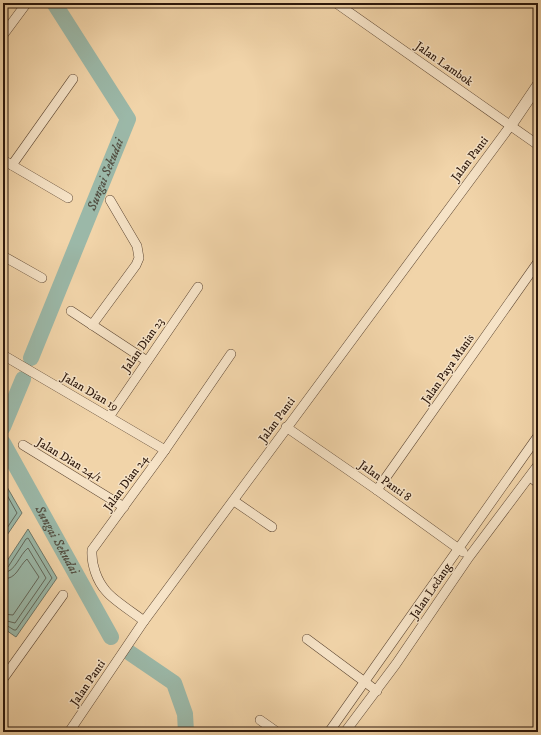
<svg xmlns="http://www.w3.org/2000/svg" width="541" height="735" viewBox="0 0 541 735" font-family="'IM FELL DW Pica',serif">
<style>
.water{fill:#9bb8a8;stroke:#6f7869}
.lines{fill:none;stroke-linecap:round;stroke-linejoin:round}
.shore{stroke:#64685a;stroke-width:1}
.river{stroke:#9bb8a8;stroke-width:16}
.minor-casing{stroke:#5d4632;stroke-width:10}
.tertiary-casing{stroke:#5d4632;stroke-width:12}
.minor{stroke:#f6e3c7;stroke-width:9}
.tertiary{stroke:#f6e3c7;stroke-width:11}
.labels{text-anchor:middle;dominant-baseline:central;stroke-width:3;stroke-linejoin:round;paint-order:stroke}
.street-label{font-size:12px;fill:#2c170b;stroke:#f6e3c7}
.water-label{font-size:13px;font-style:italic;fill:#534f42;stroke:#f6e3c7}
</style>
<rect width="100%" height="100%" fill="#f1d4a9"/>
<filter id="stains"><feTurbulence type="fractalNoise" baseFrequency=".005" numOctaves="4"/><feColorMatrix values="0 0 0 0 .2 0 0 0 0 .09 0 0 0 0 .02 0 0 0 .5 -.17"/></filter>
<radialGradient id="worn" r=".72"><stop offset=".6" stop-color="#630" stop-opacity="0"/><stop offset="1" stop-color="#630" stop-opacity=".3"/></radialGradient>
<g class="water">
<polygon points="3,480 22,513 3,541"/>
<polygon points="28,529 57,578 16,637 3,628 3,567"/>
</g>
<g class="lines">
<g class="shore">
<polyline points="3,488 17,513 3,534"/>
<polyline points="3,568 8,567 26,539 28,538 52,578 16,630 14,630 6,625 3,625"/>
<path d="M3 573C16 572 19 555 28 548L46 578 15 623 3 620"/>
<path d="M3 579C17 579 18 567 27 559L39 577 13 615 3 614"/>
</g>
<g class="river">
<path id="s1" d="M31 358 128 119 54 3"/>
<polyline points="3,427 23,379"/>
<path id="s2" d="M3 443 111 637"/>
<polyline points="130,653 174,683 185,714 186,732"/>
</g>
<g class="minor-casing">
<g id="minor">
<polyline points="336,3 538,145"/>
<polyline points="3,35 26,4"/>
<polyline points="3,160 68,198"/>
<polyline points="12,165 73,79"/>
<polyline points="3,256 42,278"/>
<polyline points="71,311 147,361"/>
<polyline points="92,325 136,265 139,258 137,246 110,200"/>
<polyline points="3,355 165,450"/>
<polyline points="109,417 198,287"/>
<polyline points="286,427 377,490 463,552"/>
<polyline points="23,445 124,507"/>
<polyline points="530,477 538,483"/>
<polyline points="377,490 538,262"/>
<polyline points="234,501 272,527"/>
<path d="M144 621C134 613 113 600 106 591 97 581 91 564 92 550L165 450 231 354"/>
<polyline points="307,639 377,691"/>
<polyline points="3,679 63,595"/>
<polyline points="260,720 277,732"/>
<polyline points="69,732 144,621 511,125"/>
<polyline points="329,732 538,436"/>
<polyline points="345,732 396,664 469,557 538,465"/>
</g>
</g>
<g class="tertiary-casing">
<polyline id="tertiary" points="511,125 538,85"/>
</g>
<use href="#minor" class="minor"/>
<use href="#tertiary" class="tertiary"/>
</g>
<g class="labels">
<g class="street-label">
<text transform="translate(444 64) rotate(35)">Jalan Lambok</text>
<text transform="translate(470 159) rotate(-53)">Jalan Panti</text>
<text transform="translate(143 345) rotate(-55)">Jalan Dian 23</text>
<text transform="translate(448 369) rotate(-55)">Jalan Paya Manis</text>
<text transform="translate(90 392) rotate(30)">Jalan Dian 19</text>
<text transform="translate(277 420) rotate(-54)">Jalan Panti</text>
<text transform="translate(69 460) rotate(31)">Jalan Dian 24/1</text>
<text transform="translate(385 481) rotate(35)">Jalan Panti 8</text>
<text transform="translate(126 483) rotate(-54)">Jalan Dian 24</text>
<text transform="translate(431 591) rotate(-56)">Jalan Ledang</text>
<text transform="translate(88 683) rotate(-56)">Jalan Panti</text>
</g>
<g class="water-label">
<text stroke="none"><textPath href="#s1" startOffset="198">Sungai Sekudai</textPath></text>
<text stroke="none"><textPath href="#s2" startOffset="111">Sungai Sekudai</textPath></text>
</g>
</g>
<rect width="541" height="735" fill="none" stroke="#f1d4a9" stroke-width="16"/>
<rect x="4" y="4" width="533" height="727" fill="none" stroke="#2c170b" stroke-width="2"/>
<rect x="8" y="8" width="525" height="719" fill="none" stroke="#2c170b"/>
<rect width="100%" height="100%" filter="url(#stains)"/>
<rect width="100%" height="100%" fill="url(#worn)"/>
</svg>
